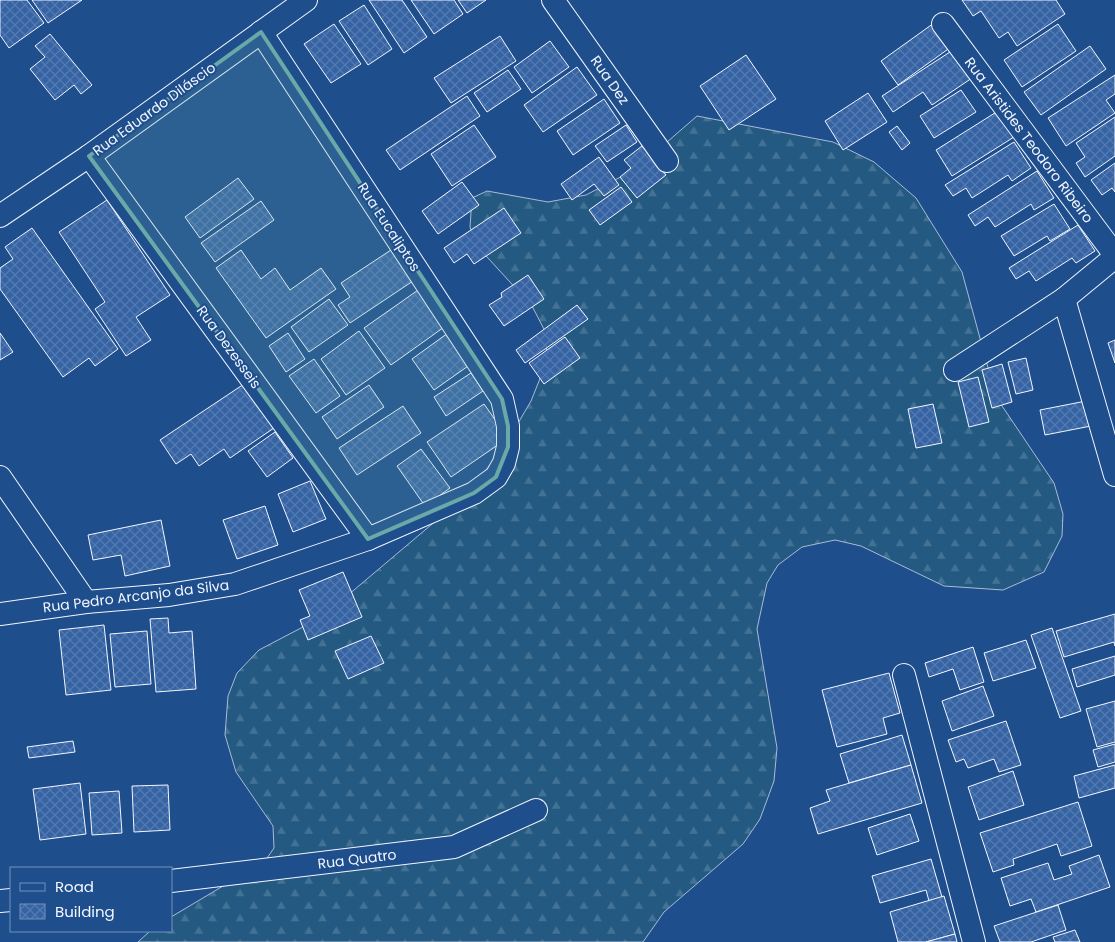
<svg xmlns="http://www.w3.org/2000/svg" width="1115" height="942" viewBox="0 0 1115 942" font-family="Poppins,sans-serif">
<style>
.forest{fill:url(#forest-firs);stroke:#a8bbd7}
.building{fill:url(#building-cross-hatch);stroke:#f2f6ff}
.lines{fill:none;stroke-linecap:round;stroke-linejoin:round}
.street-casing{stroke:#f2f6ff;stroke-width:24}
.street{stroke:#1f4e8c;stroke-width:22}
.marked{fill:#6aa9a8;fill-opacity:0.2;stroke:#6aa9a8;stroke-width:4;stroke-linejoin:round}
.labels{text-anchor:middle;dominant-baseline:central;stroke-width:4;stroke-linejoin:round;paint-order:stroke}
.street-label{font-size:14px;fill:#f2f6ff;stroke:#1f4e8c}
</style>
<defs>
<pattern id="forest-firs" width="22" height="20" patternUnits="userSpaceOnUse" patternTransform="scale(1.25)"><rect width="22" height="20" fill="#245a82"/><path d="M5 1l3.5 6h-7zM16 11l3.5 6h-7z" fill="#447295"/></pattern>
<pattern id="building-cross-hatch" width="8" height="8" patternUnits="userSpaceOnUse" patternTransform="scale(1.25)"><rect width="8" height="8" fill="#3563a3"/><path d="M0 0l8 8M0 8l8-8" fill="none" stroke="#537ab1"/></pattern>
</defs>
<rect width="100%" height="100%" fill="#1f4e8c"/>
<polygon class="forest" points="697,116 833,142 874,162 916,198 962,272 996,397 1054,483 1063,514 1062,536 1044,572 1003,590 944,586 861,546 835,540 802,547 778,565 767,583 757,629 777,748 774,781 760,819 743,844 664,912 643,942 138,942 150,931 171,931 171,917 265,861 274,848 273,826 236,772 225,735 228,696 237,673 259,650 322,617 457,503 500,454 531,401 547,361 546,333 532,306 476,245 470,227 472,198 487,191 548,202 586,195 636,169"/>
<g class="building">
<polygon points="0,0 27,0 44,23 9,48 0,35"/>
<polygon points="32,0 82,0 48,23"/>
<polygon points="369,0 402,0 427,37 404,53"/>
<polygon points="411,0 454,0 463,14 434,34"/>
<polygon points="458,0 486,0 467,13"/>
<polygon points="962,0 1056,0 1065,14 1017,46 1008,32 999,38 981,11 973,16"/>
<polygon points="364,5 392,49 368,65 339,21"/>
<polygon points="934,23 951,47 898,85 881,61"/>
<polygon points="334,24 361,64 331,83 304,44"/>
<polygon points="1058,24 1076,51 1022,87 1004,60"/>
<polygon points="50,34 92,85 81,94 74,85 55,100 30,69 45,57 35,46"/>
<polygon points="500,36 516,61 451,103 434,78"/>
<polygon points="550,41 569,67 532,93 514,67"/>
<polygon points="1090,46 1106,69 1041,115 1024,92"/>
<polygon points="953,50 972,78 932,105 923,92 893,112 882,96"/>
<polygon points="746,55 776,99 729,130 700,86"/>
<polygon points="577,67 597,95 543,132 524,105"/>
<polygon points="508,70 521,89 487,112 474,93"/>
<polygon points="1115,75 1115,94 1106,100 1115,113 1066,146 1048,118"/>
<polygon points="961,90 976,112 934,138 920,116"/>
<polygon points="868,93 887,122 843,150 825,121"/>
<polygon points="467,96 480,116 400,170 386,150"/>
<polygon points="604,99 620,123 573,155 557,131"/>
<polygon points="998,111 1014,137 952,176 936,150"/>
<polygon points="1115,117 1115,156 1085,177 1076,163 1085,157 1076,143"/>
<polygon points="474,125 496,157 452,186 431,154"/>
<polygon points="626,125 637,142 607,162 595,146"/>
<polygon points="897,126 910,143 902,150 889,132"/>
<polygon points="1014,142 1031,168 1012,181 1008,175 972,198 966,188 953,196 945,185"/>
<polygon points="642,146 666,175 637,198 620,177 631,168 624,160"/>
<polygon points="599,157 619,185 604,196 594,184 572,200 561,184"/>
<polygon points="1115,163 1115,192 1112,188 1102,195 1091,180"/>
<polygon points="1037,171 1054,198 1034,210 1031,204 995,227 988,217 975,226 968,215"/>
<polygon points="238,178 254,199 200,238 185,217"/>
<polygon points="462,182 479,205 438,234 422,211"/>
<polygon points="621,187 632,202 600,225 589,210"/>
<polygon points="107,200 170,295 136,317 151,340 126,356 95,309 105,302 59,232"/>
<polygon points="261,201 274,220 215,262 201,243"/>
<polygon points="1054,204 1070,229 1050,241 1047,236 1014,256 1001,236"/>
<polygon points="504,208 521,233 474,264 467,254 454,263 444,248"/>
<polygon points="1078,225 1095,251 1076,263 1072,258 1036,281 1029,271 1016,279 1009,268"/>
<polygon points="32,228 118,349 95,366 89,358 63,377 0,289 0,268 13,259 5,247"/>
<polygon points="394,248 416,279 350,323 338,305 350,297 341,283"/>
<polygon points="241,250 261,279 275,268 290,290 321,268 336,289 266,338 216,268"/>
<polygon points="528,275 544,299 504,326 489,305 502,297 501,293"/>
<polygon points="421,288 447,325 391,365 364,328"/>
<polygon points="329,299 348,325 309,352 291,327"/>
<polygon points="577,305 588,319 525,363 516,350"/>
<polygon points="359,331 385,368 346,395 321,359"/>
<polygon points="0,333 13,352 0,360"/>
<polygon points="288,333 305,359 286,372 269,346"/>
<polygon points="448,333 471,364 434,390 412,359"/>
<polygon points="565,337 580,358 544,384 529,363"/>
<polygon points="1115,340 1115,363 1108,343"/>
<polygon points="1026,358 1033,390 1016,394 1008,362"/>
<polygon points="314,359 340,396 316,413 289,376"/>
<polygon points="1002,364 1012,402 992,408 982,370"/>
<polygon points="471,373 483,391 446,416 434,397"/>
<polygon points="978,377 989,422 969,427 958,382"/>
<polygon points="244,384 274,428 230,458 224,449 199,466 191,454 176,464 160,440"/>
<polygon points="369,385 384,407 337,439 322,417"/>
<polygon points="1086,401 1091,426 1045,435 1040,410"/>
<polygon points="484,404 508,438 451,477 427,442"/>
<polygon points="933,404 942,443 916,448 908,409"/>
<polygon points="403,406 421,433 357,475 339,448"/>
<polygon points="275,432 293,458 267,477 248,451"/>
<polygon points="421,449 450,488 425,506 397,466"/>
<polygon points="310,481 326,519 293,532 278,494"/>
<polygon points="265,506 278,545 237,559 223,520"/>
<polygon points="161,520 170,566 125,576 121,555 93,560 88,535"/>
<polygon points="343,572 362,617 308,640 300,620 310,616 299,590"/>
<polygon points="1115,614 1115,646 1114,642 1064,657 1056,631"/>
<polygon points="168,618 169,633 192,631 196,689 156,692 150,619"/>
<polygon points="104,625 111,690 66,695 59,630"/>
<polygon points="1052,628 1081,711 1060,718 1031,635"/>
<polygon points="147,631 151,684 115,687 110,634"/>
<polygon points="371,636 384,663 348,679 335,651"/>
<polygon points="1026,640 1036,668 993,681 984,653"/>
<polygon points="973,647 984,682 960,690 953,669 929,677 925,663"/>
<polygon points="1115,656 1115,675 1077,687 1072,669"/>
<polygon points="889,673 900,713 883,718 887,734 837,747 822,690"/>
<polygon points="983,686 994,716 952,731 942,701"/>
<polygon points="1115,701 1115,742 1097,747 1086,709"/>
<polygon points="1006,721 1021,765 999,772 994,759 968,768 964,759 956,762 948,740"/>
<polygon points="902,735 911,765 849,783 840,754"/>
<polygon points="73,741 75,752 29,758 27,747"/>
<polygon points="1115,744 1115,762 1098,767 1093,750"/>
<polygon points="911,765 922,803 818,834 810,808 830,801 826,790"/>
<polygon points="1115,765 1115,788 1079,798 1074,776"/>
<polygon points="1013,771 1024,805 979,820 968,787"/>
<polygon points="80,783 86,834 40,840 33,789"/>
<polygon points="168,785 170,830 134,832 132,786"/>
<polygon points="119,791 122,833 92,835 89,793"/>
<polygon points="1078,802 1092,846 1061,856 1057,844 1013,859 1014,865 993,872 980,833"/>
<polygon points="910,814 919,841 877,855 868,828"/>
<polygon points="1099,855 1110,887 1036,912 1031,899 1010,906 1001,878 1048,863 1054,880 1072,874 1069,866"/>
<polygon points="931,859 942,897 929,901 926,890 880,903 872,876"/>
<polygon points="944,896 955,934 926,942 898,942 890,912"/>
<polygon points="1058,905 1066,930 1031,942 1000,942 994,926"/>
<polygon points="1075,930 1080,942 1055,942 1053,937"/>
<polygon points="955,934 957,942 926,942"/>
</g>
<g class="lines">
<g class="street-casing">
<g id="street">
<polyline points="553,0 667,161"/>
<polyline points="943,24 1115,255"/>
<polyline points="89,156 368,539"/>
<polyline points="0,216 89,156 306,0"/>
<polyline points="1064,299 1115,475"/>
<polyline points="955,370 1064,299 1115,257"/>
<polyline points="0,477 86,602"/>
<polyline points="0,614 86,602 169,595 235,584 368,539 474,493 496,477 504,463 508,447 508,426 502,399 261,32"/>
<polyline points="904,675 974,942"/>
<polyline points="171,881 454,847 536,810"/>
<polyline points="0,901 11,900"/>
</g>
</g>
<use href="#street" class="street"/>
</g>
<path class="marked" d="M261 32 502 399 508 426V447L496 477 474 493 368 539 89 156Z"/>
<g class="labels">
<g class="street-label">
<text transform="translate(610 80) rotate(55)">Rua Dez</text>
<text transform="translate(154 109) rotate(-36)">Rua Eduardo Diláscio</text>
<text transform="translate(1029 140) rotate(53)">Rua Aristides Teodoro Ribeiro</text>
<text transform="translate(389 227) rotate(57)">Rua Eucaliptos</text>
<text transform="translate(229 347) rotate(54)">Rua Dezesseis</text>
<text transform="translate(136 596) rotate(-7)">Rua Pedro Arcanjo da Silva</text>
<text transform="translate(357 859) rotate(-7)">Rua Quatro</text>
</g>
</g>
<rect x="10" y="867" width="162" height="65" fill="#1f4e8c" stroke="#7391ba"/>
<rect x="20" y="883" width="25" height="8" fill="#1f4e8c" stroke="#7391ba"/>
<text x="55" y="892" font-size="15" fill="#f2f6ff">Road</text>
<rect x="20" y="904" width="25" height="15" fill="url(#building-cross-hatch)" stroke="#7391ba"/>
<text x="55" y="917" font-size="15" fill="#f2f6ff">Building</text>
</svg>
